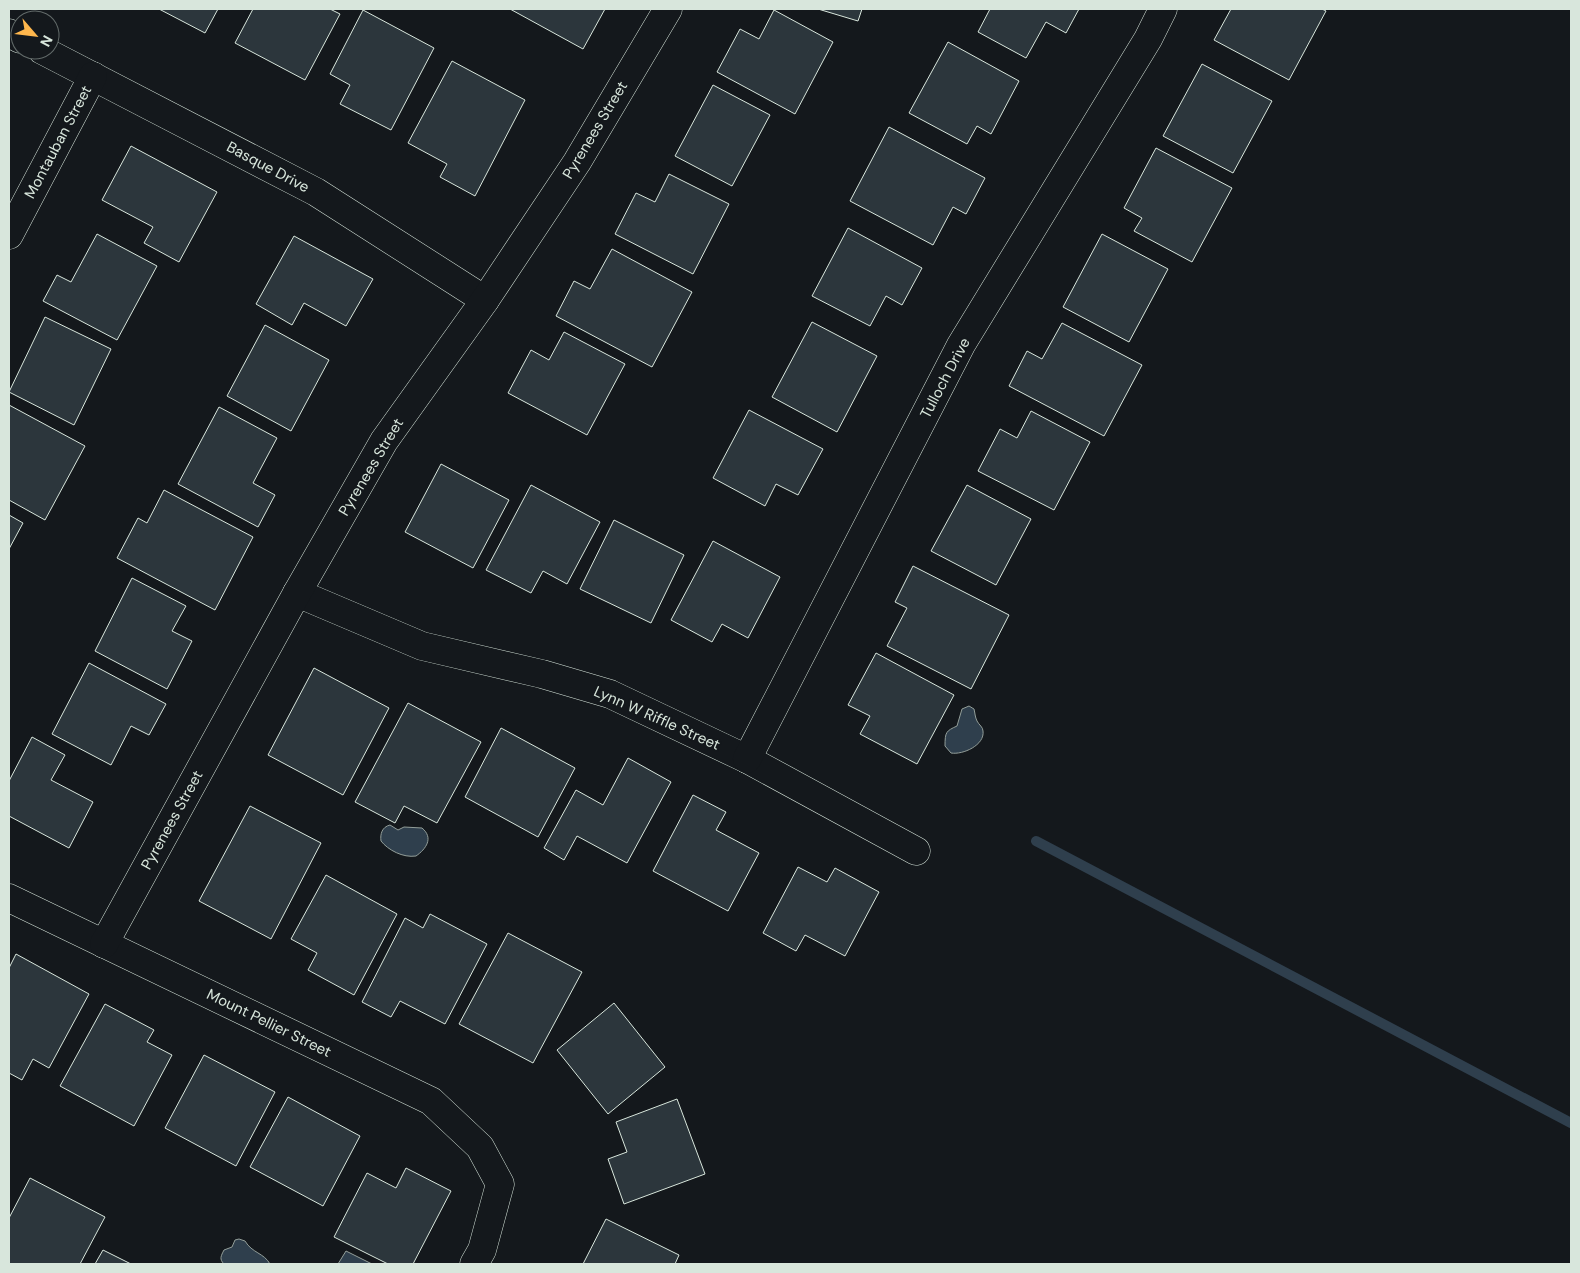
<svg xmlns="http://www.w3.org/2000/svg" width="1580" height="1273" viewBox="0 0 1580 1273" font-family="'DM Sans',sans-serif">
<style>
.water{fill:#2f3f4d;stroke:#939e99}
.lines{fill:none;stroke-linecap:round;stroke-linejoin:round}
.stream{stroke:#2f3f4d;stroke-width:10}
.building{fill:#2c363c;stroke:#d8e6dc}
.minor-casing{stroke:#d8e6dc;stroke-width:29}
.minor{stroke:#14181c;stroke-width:28}
.labels{text-anchor:middle;dominant-baseline:central;stroke-width:4;stroke-linejoin:round;paint-order:stroke}
.street-label{font-size:15px;fill:#d8e6dc;stroke:#14181c}
</style>
<rect width="100%" height="100%" fill="#14181c"/>
<g class="water">
<path d="M969 706 974 709C975 713 975 717 977 721 979 725 983 727 983 731 985 745 963 755 951 753L945 746C945 732 946 731 957 726L962 709Z"/>
<path d="M390 825 398 830 404 827 422 828C434 838 426 849 416 856 403 858 388 850 381 841 380 834 382 827 390 825Z"/>
<path d="M239 1239 245 1241C252 1253 264 1253 270 1264H224C219 1259 221 1256 224 1250L232 1247 235 1240Z"/>
<polygon points="346,1251 372,1264 338,1264"/>
</g>
<g class="lines">
<polyline class="stream" points="1036,841 1571,1123"/>
</g>
<g class="building">
<polygon points="159,9 218,9 205,33"/>
<polygon points="253,9 330,9 340,14 305,80 235,43"/>
<polygon points="510,9 605,9 583,49"/>
<polygon points="818,9 862,9 858,21"/>
<polygon points="990,9 1079,9 1066,33 1046,22 1026,58 978,32"/>
<polygon points="1231,9 1322,9 1326,11 1289,80 1214,40"/>
<polygon points="363,10 434,48 391,130 340,104 350,85 330,74"/>
<polygon points="774,10 833,42 795,114 717,72 740,29 759,39"/>
<polygon points="948,42 1019,81 991,134 977,126 967,144 909,113"/>
<polygon points="452,61 525,100 475,196 440,177 447,164 408,143"/>
<polygon points="1202,64 1272,101 1233,173 1163,136"/>
<polygon points="713,85 770,115 732,186 675,156"/>
<polygon points="889,127 985,178 966,214 953,207 933,245 850,201"/>
<polygon points="131,146 217,192 179,262 144,243 153,227 102,200"/>
<polygon points="1156,148 1232,188 1192,262 1134,231 1142,218 1124,208"/>
<polygon points="669,174 729,204 693,274 615,234 636,193 655,202"/>
<polygon points="848,228 922,268 902,305 886,296 870,326 812,296"/>
<polygon points="97,234 157,266 117,340 43,301 57,275 71,282"/>
<polygon points="1102,234 1168,269 1129,342 1063,307"/>
<polygon points="294,236 373,279 346,326 304,303 292,325 256,304"/>
<polygon points="612,249 692,292 652,367 556,316 574,281 590,289"/>
<polygon points="45,317 111,349 74,425 9,392"/>
<polygon points="812,322 877,356 837,432 772,397"/>
<polygon points="1062,323 1142,365 1104,436 1009,386 1027,351 1042,359"/>
<polygon points="265,325 329,360 291,431 227,396"/>
<polygon points="564,332 625,364 587,435 508,393 531,350 549,360"/>
<polygon points="9,405 85,446 45,520 9,500"/>
<polygon points="219,407 277,438 253,483 275,495 258,527 178,484"/>
<polygon points="749,410 823,449 798,495 776,484 765,506 713,478"/>
<polygon points="1031,411 1090,442 1054,510 978,471 1000,429 1017,438"/>
<polygon points="441,464 509,500 473,568 405,532"/>
<polygon points="531,485 600,522 567,584 543,571 531,593 486,570"/>
<polygon points="967,485 1031,519 996,585 931,551"/>
<polygon points="164,490 253,537 215,610 117,558 138,518 147,523"/>
<polygon points="9,515 23,523 9,549"/>
<polygon points="614,520 684,555 651,623 580,589"/>
<polygon points="713,541 780,577 748,638 722,624 712,642 671,620"/>
<polygon points="913,566 1009,615 971,689 887,646 907,608 895,602"/>
<polygon points="132,578 186,606 172,631 192,641 167,689 95,651"/>
<polygon points="876,653 954,695 917,764 860,734 870,716 848,705"/>
<polygon points="89,663 166,704 149,735 131,726 111,765 52,734"/>
<polygon points="314,668 389,708 343,795 268,755"/>
<polygon points="408,703 481,742 437,823 404,806 395,823 355,802"/>
<polygon points="501,728 575,768 538,837 465,797"/>
<polygon points="32,737 65,755 51,780 93,802 69,848 9,816 9,781"/>
<polygon points="628,758 671,782 627,863 577,836 564,860 544,848 576,790 603,805"/>
<polygon points="693,795 726,812 716,830 759,853 728,911 653,871"/>
<polygon points="250,806 321,843 271,939 199,901"/>
<polygon points="798,867 827,882 835,868 879,892 845,956 805,935 796,951 763,933"/>
<polygon points="326,875 397,914 354,995 308,970 317,953 291,939"/>
<polygon points="430,914 487,944 445,1024 400,1001 391,1017 362,1002 405,918 423,928"/>
<polygon points="508,933 582,972 533,1063 459,1024"/>
<polygon points="16,954 89,994 49,1068 33,1059 22,1080 9,1073 9,968"/>
<polygon points="614,1003 665,1067 608,1114 557,1050"/>
<polygon points="105,1004 154,1030 147,1042 172,1055 134,1126 60,1086"/>
<polygon points="204,1055 275,1092 236,1166 165,1128"/>
<polygon points="288,1097 360,1136 323,1206 250,1167"/>
<polygon points="677,1099 705,1174 624,1204 608,1159 627,1152 616,1122"/>
<polygon points="406,1168 451,1191 413,1264 388,1264 334,1237 367,1173 396,1188"/>
<polygon points="30,1178 105,1217 80,1264 9,1264 9,1218"/>
<polygon points="606,1219 679,1255 675,1264 583,1264"/>
<polygon points="103,1250 131,1264 95,1264"/>
</g>
<g class="lines">
<g class="minor-casing">
<g id="minor">
<polyline points="9,33 20,39"/>
<polyline points="42,50 316,192 485,300"/>
<polyline points="9,235 93,76"/>
<polyline points="297,593 422,646 542,674 610,694 747,759 916,851"/>
<polyline points="747,759 961,345 1148,39 1163,9"/>
<polyline points="9,898 431,1101 480,1147 500,1184 482,1250 474,1264"/>
<polyline points="104,944 297,593 384,441 485,300 577,162 668,9"/>
</g>
</g>
<use href="#minor" class="minor"/>
</g>
<g class="labels">
<g class="street-label">
<text transform="translate(595 130) rotate(-59)">Pyrenees Street</text>
<text transform="translate(58 142) rotate(-62)">Montauban Street</text>
<text transform="translate(268 167) rotate(28)">Basque Drive</text>
<text transform="translate(945 378) rotate(-62)">Tulloch Drive</text>
<text transform="translate(371 467) rotate(-59)">Pyrenees Street</text>
<text transform="translate(657 718) rotate(24)">Lynn W Riffle Street</text>
<text transform="translate(172 820) rotate(-61)">Pyrenees Street</text>
<text transform="translate(269 1023) rotate(26)">Mount Pellier Street</text>
</g>
</g>
<rect width="1580" height="1273" fill="none" stroke="#d8e6dc" stroke-width="20"/>
<g transform="translate(35 35) rotate(118)"><circle r="24" fill="#14181c" stroke="#626a69"/>
<path d="M0-4L9 19L0 12L-9 19Z" fill="#ffb74d"/>
<text y="-8" font-size="14" font-weight="bold" text-anchor="middle" fill="#d8e6dc">N</text>
</g>
</svg>
